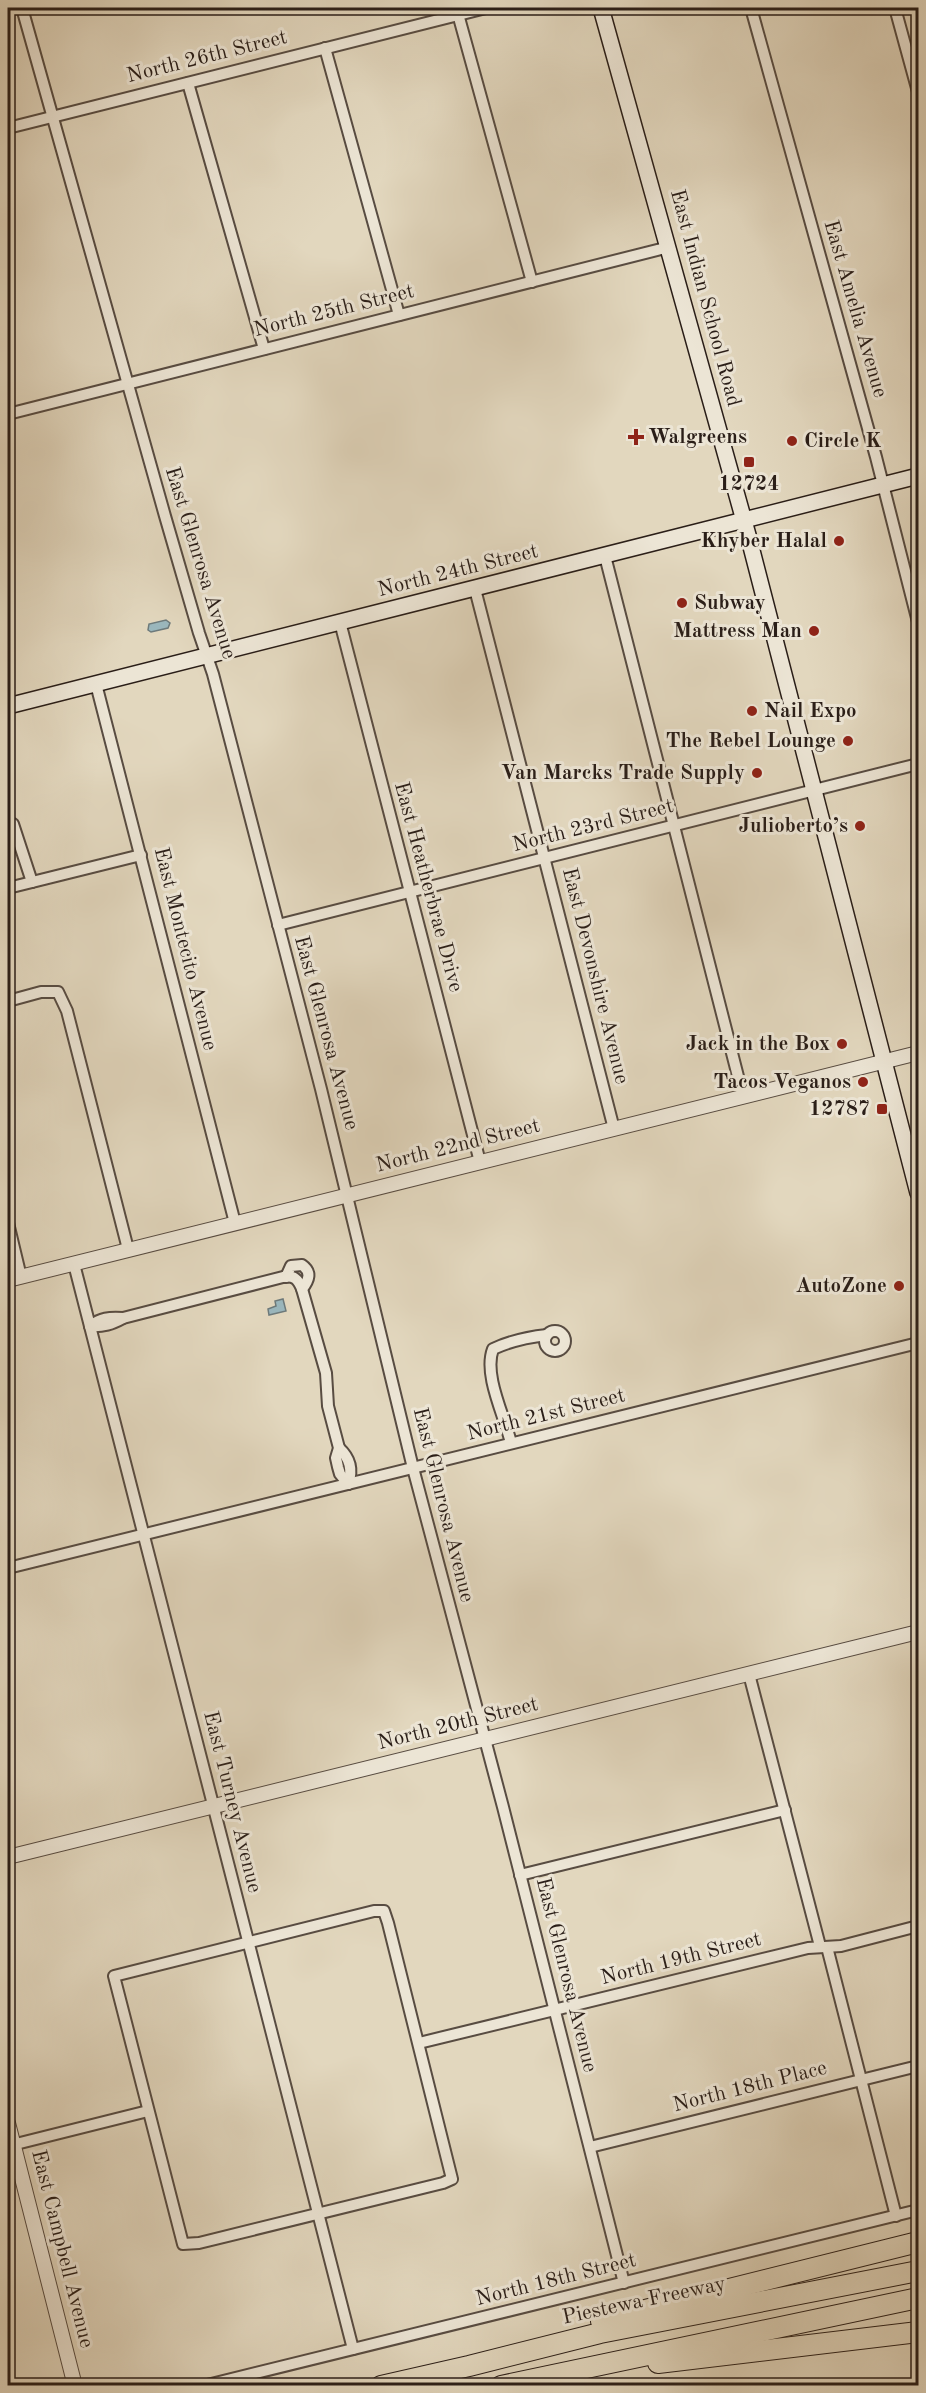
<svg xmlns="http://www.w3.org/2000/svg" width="926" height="2393" viewBox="0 0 926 2393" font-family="'Old Standard TT',serif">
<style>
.water{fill:#9ab7bd;stroke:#6d7a7b;stroke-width:1.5}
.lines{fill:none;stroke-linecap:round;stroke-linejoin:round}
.minor-casing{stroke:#584c42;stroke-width:14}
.tertiary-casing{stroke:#584c42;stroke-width:16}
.secondary-casing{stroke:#2a1e18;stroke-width:18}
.motorway-casing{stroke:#2a1e18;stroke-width:22}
.minor{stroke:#ece5d5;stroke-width:10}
.tertiary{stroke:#ece5d5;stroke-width:14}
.secondary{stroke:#ece5d5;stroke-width:15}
.motorway{stroke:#e2d7be;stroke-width:20}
.poi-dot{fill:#8f2418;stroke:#ece5d5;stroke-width:2}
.labels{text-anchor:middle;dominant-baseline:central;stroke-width:6;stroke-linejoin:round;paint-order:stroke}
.street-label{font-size:21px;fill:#2a1e18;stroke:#ece5d5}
.poi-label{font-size:21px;font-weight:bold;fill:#2a1e18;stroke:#ece5d5;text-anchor:end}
</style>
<rect width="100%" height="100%" fill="#e2d7be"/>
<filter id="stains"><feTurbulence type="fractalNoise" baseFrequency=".00333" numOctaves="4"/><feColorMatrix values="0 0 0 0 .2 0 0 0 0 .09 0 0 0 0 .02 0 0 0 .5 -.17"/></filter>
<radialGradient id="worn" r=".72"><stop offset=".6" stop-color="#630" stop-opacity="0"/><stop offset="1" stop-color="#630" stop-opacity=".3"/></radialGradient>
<g class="water">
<polygon points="166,620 170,623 168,628 151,632 148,630 149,624"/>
<polygon points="283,1299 286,1311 269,1315 268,1309 276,1306 275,1301"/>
</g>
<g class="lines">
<g class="minor-casing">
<g id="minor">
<polyline points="22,8 165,516 199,633 213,674 321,1089 413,1468 503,1807 624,2283"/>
<polyline points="751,8 876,457 918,622"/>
<polyline points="895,8 918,92"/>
<polyline points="458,14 532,282"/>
<polyline points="325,48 399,315"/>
<polyline points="188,83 264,349"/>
<polyline points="8,128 486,8"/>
<polyline points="8,414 669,247"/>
<polyline points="605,556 743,1096"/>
<polyline points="475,589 614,1129"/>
<polyline points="340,622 480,1162"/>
<polyline points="96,684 235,1223"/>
<polyline points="13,824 32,882"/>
<polyline points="8,888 141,855"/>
<polyline points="278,925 918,764"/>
<polyline points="8,1001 41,992 58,992 67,1011 128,1249"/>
<polyline points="8,1223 21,1277"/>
<polyline points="74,1264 353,2349"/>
<path d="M286 1277 291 1266 302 1265C312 1272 309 1280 302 1289"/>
<path d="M90 1326C103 1327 112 1324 123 1318L283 1277C294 1275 298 1279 302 1289L326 1373 328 1406 339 1448 336 1458 338 1467 340 1474 348 1484"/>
<path d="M90 1326C101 1318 109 1317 123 1318"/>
<circle cx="555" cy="1341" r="10"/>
<path d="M511 1443C505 1417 483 1375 493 1349 510 1341 529 1337 547 1335"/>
<path d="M339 1448C350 1458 353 1470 348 1484"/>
<polyline points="8,1568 918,1343"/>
<polyline points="749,1674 820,1946"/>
<polyline points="520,1875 785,1810"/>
<polygon points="374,1911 384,1911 388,1923 452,2179 443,2183 199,2243 183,2244 114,1976"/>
<polyline points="827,1947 896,2216"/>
<polyline points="419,2043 808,1948 841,1946 918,1926"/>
<polyline points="8,2146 148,2111"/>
<polyline points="590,2147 918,2066"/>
<polyline points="203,2386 918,2210"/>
</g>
</g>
<g class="tertiary-casing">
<g id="tertiary">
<polyline points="8,1280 918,1053"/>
<polyline points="8,1857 918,1632"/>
<polyline points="8,2123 75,2386"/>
</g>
</g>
<g class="secondary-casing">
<g id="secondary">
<polyline points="601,8 748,535 918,1193"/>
<polyline points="8,706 918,476"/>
</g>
</g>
<g class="motorway-casing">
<g id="motorway">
<polyline points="601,2321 918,2242"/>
<polyline points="658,2363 918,2332"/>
<polyline points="381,2386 469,2366 600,2333 918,2271"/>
<polyline points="501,2386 918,2298"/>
</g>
</g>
<use href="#minor" class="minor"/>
<use href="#tertiary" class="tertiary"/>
<use href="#secondary" class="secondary"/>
<use href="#motorway" class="motorway"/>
</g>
<g class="poi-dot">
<path d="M633 428h6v6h6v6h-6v6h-6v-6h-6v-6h6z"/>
<circle cx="792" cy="441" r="6"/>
<rect x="743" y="456" width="12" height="12" rx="3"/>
<circle cx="839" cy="541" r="6"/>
<circle cx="682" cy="603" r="6"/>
<circle cx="814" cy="631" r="6"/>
<circle cx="752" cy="711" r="6"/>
<circle cx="848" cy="741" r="6"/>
<circle cx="757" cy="773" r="6"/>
<circle cx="860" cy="826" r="6"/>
<circle cx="842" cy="1044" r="6"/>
<circle cx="863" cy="1082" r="6"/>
<rect x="876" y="1103" width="12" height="12" rx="3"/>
<circle cx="899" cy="1286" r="6"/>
</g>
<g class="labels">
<g class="street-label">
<text transform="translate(207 57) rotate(-14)">North 26th Street</text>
<text transform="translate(705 298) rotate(75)">East Indian School Road</text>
<text transform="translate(855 309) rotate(74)">East Amelia Avenue</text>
<text transform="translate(334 311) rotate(-14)">North 25th Street</text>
<text transform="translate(200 563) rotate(73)">East Glenrosa Avenue</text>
<text transform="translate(458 571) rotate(-14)">North 24th Street</text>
<text transform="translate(593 826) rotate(-14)">North 23rd Street</text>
<text transform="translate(428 887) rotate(75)">East Heatherbrae Drive</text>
<text transform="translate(185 949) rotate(76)">East Montecito Avenue</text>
<text transform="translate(595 976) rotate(76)">East Devonshire Avenue</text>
<text transform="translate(326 1033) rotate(75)">East Glenrosa Avenue</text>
<text transform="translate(458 1146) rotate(-14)">North 22nd Street</text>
<text transform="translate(546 1415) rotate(-14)">North 21st Street</text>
<text transform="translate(443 1505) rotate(76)">East Glenrosa Avenue</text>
<text transform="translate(458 1724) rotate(-14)">North 20th Street</text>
<text transform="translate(232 1802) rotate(76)">East Turney Avenue</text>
<text transform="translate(681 1959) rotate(-14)">North 19th Street</text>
<text transform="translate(566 1975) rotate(76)">East Glenrosa Avenue</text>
<text transform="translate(750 2087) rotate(-14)">North 18th Place</text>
<text transform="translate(62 2249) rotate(76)">East Campbell Avenue</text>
<text transform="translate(556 2280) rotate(-14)">North 18th Street</text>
<text transform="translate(644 2301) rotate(-12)">Piestewa Freeway</text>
</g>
<g class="poi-label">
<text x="648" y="437" text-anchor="start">Walgreens</text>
<text x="804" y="441" text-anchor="start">Circle K</text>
<text x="749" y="484" text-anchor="middle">12724</text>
<text x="827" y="541">Khyber Halal</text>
<text x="694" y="603" text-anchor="start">Subway</text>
<text x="802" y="631">Mattress Man</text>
<text x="764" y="711" text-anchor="start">Nail Expo</text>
<text x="836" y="741">The Rebel Lounge</text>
<text x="745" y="773">Van Marcks Trade Supply</text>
<text x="848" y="826">Julioberto’s</text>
<text x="830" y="1044">Jack in the Box</text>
<text x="851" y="1082">Tacos Veganos</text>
<text x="870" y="1109">12787</text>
<text x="887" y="1286">AutoZone</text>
</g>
</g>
<rect width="926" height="2393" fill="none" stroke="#e2d7be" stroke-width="30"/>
<rect x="9" y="9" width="908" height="2375" fill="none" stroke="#2a1e18" stroke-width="3"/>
<rect x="15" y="15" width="896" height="2363" fill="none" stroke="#2a1e18" stroke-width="1.5"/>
<rect width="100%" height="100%" filter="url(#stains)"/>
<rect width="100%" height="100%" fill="url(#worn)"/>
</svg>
